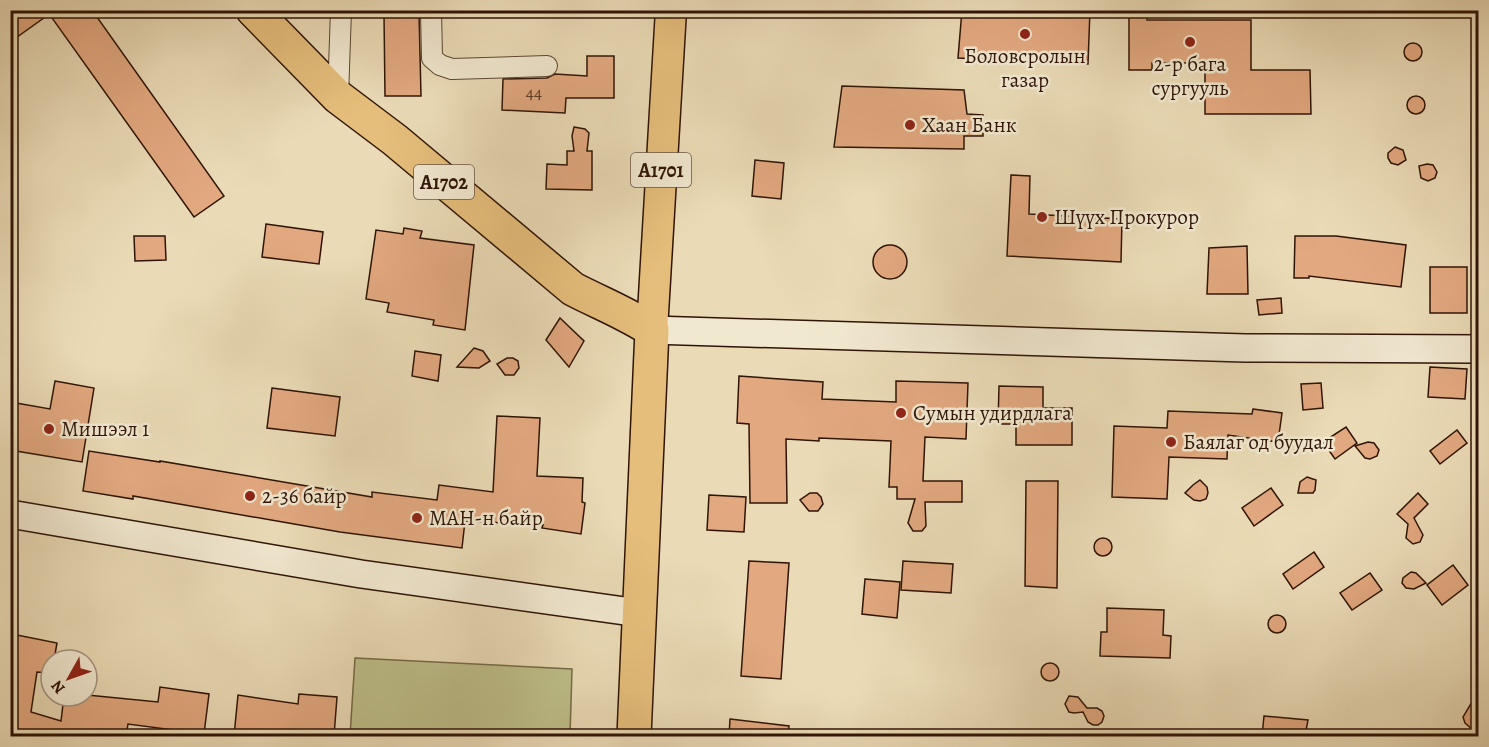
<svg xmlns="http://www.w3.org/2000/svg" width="1489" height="747" viewBox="0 0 1489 747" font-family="Alegreya,serif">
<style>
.green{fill:#bdbe89;stroke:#766948;stroke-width:1.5}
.building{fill:#e2a87f;stroke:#2f1407;stroke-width:1.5}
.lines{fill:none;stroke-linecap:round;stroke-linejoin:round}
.street-casing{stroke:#5e4633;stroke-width:22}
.secondary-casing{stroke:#2f1407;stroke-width:30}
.primary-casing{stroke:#2f1407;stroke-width:33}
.highway-casing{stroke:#2f1407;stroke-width:36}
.street{stroke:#f1e8d0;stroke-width:20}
.secondary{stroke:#f1e8d0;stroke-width:27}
.primary{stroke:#e5be7b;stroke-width:30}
.highway{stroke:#e5be7b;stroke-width:33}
.poi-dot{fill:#8f2418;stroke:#f1e8d0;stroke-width:2}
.labels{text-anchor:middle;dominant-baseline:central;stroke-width:5;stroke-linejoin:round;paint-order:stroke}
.number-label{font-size:18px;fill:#5c3925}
.shield{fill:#f1e8d0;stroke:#695443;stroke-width:1.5}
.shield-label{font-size:20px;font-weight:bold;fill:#2f1407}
.poi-label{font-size:21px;fill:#2f1407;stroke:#f1e8d0;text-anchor:start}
</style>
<rect width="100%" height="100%" fill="#eadbb6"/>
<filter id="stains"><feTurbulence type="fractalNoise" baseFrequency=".00333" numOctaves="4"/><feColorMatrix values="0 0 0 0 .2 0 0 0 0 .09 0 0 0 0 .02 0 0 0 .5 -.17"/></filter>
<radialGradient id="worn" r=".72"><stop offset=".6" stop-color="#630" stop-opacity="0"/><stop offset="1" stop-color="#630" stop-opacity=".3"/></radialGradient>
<polygon class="green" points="355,658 572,669 570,736 350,736"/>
<g class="building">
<polygon points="10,10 55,10 10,42"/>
<polygon points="62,10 92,10 224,196 194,217 52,18"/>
<polygon points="962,10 1090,10 1088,64 958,58"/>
<polygon points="1129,10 1147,10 1147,20 1251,20 1251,70 1310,70 1311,114 1205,114 1205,63 1152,63 1152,70 1129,70"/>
<polygon points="419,13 421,96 385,96 384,14"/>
<circle cx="1413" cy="52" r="9"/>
<polygon points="587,56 614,56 614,98 566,98 565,113 502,110 503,79 547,78 555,74 587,76"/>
<polygon points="842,86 964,90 967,114 983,115 983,136 964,136 964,149 834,147"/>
<circle cx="1416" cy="105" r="9"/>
<polygon points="574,127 585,129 589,133 587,151 592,151 592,190 546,189 547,164 567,165 567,151 574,151 572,136"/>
<polygon points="1395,147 1403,150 1406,160 1398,165 1391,163 1388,158 1388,153"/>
<polygon points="755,160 784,163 781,199 752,196"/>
<polygon points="1427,164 1433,165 1437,172 1435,178 1428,181 1421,178 1419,166"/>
<polygon points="1011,175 1030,176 1029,214 1122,219 1121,262 1007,256"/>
<polygon points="266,224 323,232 319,264 262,257"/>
<polygon points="404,228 422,231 420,238 474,245 465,330 433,325 434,320 387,312 389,303 366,299 376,230 403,234"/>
<polygon points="134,236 165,236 166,260 135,261"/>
<polygon points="1295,236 1336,236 1406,245 1401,287 1309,276 1309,278 1294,278"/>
<circle cx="890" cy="262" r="17"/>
<polygon points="1247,246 1248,294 1207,294 1209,248"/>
<rect x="1430" y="267" width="37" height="46"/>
<polygon points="1281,298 1282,313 1259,315 1257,300"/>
<polygon points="560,318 584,341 569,367 546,340"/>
<polygon points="474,348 483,351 490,361 479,368 457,367"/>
<polygon points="415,351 441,355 438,381 412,376"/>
<polygon points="507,358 513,358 518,361 519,368 514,375 505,375 497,364"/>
<polygon points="1430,367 1467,369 1465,399 1428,397"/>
<polygon points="739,376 823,382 822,399 896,402 896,381 968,383 966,439 925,437 923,481 962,481 962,502 925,502 926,526 922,531 913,531 908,523 915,499 897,499 897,487 889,487 891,441 819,438 819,441 786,439 787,503 750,503 749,424 737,423"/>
<polygon points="55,381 94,388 82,462 10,450 10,402 50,409"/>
<polygon points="1321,383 1323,408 1303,410 1301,384"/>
<polygon points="999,386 1043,387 1043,408 1072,408 1072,445 1016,445 1016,424 998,424"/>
<polygon points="272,388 340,397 335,436 267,428"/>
<polygon points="1253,409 1282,413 1278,442 1228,435 1227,459 1169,457 1167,499 1112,497 1114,426 1167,428 1168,411 1252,414"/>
<polygon points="497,416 540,418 537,476 583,478 582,502 585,503 581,534 542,528 543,525 465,521 462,548 340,532 133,496 133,499 83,491 89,451 160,462 160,461 372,497 372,492 437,500 439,485 493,492"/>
<polygon points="1346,427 1357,443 1335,459 1323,442"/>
<polygon points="1457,430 1467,443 1440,464 1430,451"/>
<polygon points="1368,442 1374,443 1379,450 1377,456 1370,459 1365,458 1355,446"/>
<polygon points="1307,477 1316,480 1315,490 1313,493 1298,493 1300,482"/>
<polygon points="1200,480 1207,487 1208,493 1206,499 1200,501 1194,500 1185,493 1193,485"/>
<polygon points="1026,481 1058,481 1057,588 1025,586"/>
<polygon points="1271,488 1283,505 1254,526 1242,508"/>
<polygon points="810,493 817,493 821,497 823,504 818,511 809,511 800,500"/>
<polygon points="1418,493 1428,504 1414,518 1423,535 1420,542 1413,544 1406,538 1408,524 1397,514"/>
<polygon points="709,495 746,497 744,532 707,530"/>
<circle cx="1103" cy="547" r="9"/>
<polygon points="1314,552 1324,567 1293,589 1283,574"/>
<polygon points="749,561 789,563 781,679 741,676"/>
<polygon points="903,561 953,564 951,593 901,590"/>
<polygon points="1453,565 1468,585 1442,605 1427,585"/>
<polygon points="1411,572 1416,573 1426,583 1414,589 1406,588 1402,583 1403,578"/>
<polygon points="1370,573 1382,590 1352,610 1340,593"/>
<polygon points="865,579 900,582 897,618 862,614"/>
<polygon points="1107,608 1164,610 1163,635 1171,636 1170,658 1100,656 1101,632 1107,632"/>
<circle cx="1277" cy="624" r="9"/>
<polygon points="12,634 57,643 54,660 51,660 51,673 37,672 31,712 61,721 64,696 87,695 158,702 160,687 209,694 204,734 128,724 126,736 10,736 10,644 12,644"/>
<circle cx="1050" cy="672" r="9"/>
<polygon points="1479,690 1479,735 1465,723 1463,717"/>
<polygon points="299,694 337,697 334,736 234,736 238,695 298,704"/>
<polygon points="1069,696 1078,697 1087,708 1097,708 1102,711 1104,716 1102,722 1098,725 1093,725 1088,722 1083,712 1074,713 1069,712 1065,704"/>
<polygon points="1264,716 1308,720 1305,736 1262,736"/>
<polygon points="730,719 789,726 788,736 729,736"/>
</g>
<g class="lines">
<g class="street-casing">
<g id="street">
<polyline points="431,10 432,58 440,65 452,69 547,66"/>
<polyline points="338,97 341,10"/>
</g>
</g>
<g class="secondary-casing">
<g id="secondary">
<polyline points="652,330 1245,348 1478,349"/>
<polyline points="10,514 361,574 639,613"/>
</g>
</g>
<g class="primary-casing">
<polyline id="primary" points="652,330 671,10"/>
</g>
<g class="highway-casing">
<path id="highway" d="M253 10 338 97 395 140 573 289C600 303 626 313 652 330L634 736"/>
</g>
<use href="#street" class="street"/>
<use href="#secondary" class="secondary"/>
<use href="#primary" class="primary"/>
<use href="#highway" class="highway"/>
</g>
<g class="poi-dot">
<circle cx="1025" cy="34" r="6"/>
<circle cx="1190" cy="42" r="6"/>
<circle cx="910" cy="125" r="6"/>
<circle cx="1042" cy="217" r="6"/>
<circle cx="901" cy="413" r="6"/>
<circle cx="49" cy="429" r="6"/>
<circle cx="1171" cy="442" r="6"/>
<circle cx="250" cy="496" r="6"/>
<circle cx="417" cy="518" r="6"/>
</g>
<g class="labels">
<g class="number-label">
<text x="534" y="92">44</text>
</g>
<g class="shield">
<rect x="631" y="153" width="60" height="34" rx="4.5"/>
<rect x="414" y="165" width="60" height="34" rx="4.5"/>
</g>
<g class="shield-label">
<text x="661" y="170">A1701</text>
<text x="444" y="182">A1702</text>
</g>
<g class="poi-label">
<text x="1025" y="56" text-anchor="middle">Боловсролын<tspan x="1025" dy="24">газар</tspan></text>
<text x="1190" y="64" text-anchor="middle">2-р бага<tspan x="1190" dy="24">сургууль</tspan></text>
<text x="922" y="125">Хаан Банк</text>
<text x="1054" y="217">Шүүх Прокурор</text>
<text x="913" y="413">Сумын удирдлага</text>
<text x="61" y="429">Мишээл 1</text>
<text x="1183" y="442">Баялаг од буудал</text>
<text x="262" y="496">2-36 байр</text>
<text x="429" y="518">МАН-н байр</text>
</g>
</g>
<rect width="1489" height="747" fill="none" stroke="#eadbb6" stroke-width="36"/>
<rect x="12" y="12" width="1465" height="723" fill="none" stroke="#2f1407" stroke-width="3"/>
<rect x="18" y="18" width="1453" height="711" fill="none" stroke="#2f1407" stroke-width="1.5"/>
<g transform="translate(69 678) rotate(230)"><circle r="28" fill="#f1e8d0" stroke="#a39380" stroke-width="1.5"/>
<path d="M0-4.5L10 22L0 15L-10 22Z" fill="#8f2418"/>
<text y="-9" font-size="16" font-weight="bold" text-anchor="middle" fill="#2f1407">N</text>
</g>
<rect width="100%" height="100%" filter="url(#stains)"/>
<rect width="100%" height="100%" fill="url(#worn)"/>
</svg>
